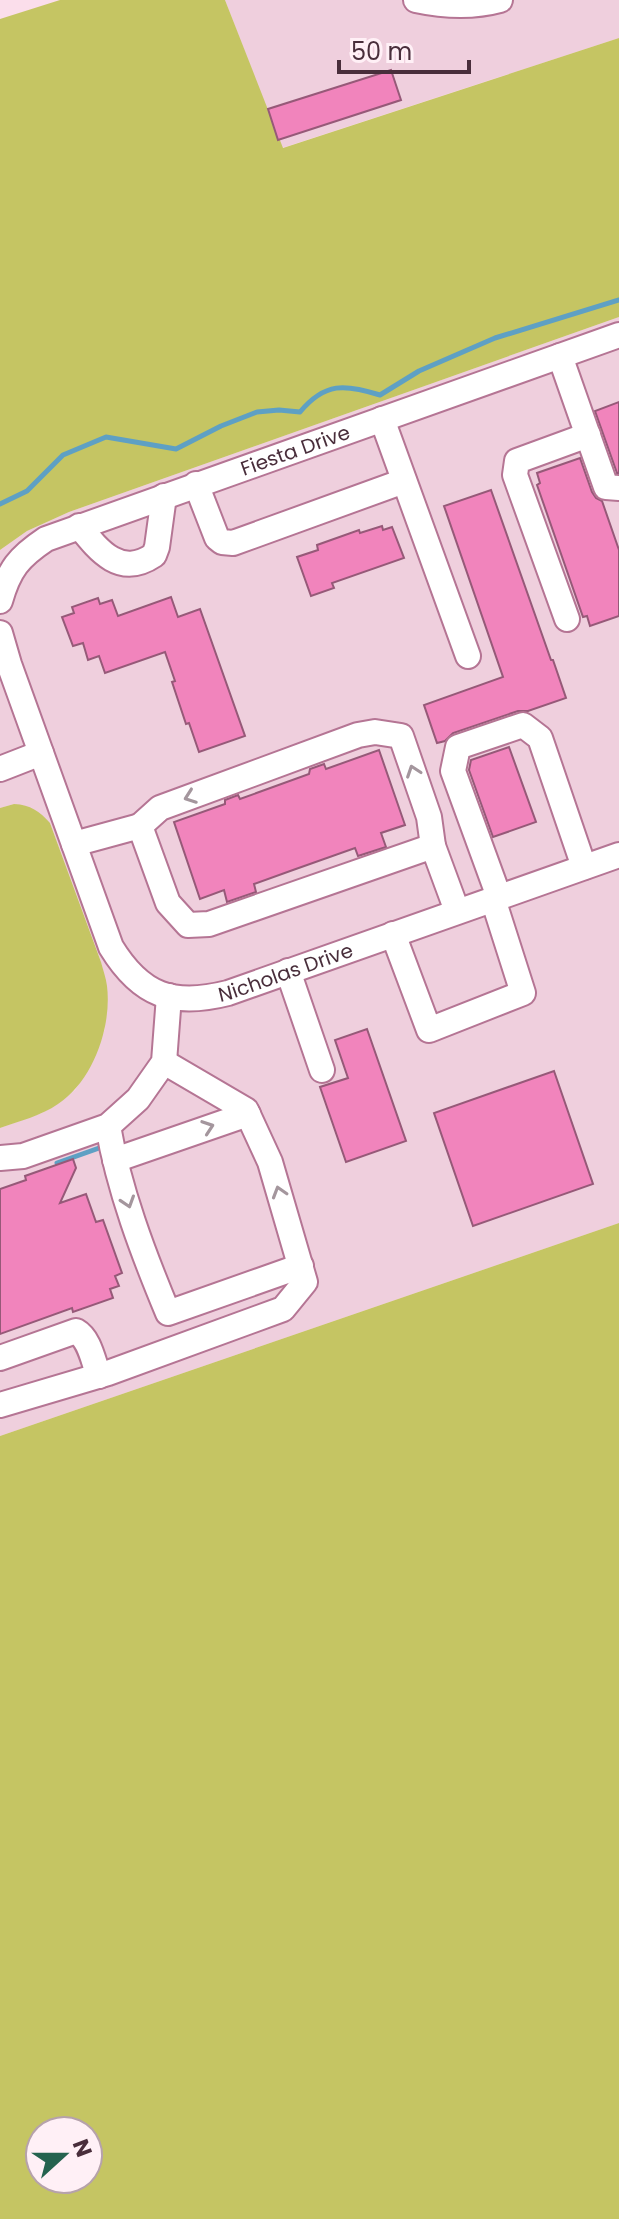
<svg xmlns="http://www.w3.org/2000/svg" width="619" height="2219" viewBox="0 0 619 2219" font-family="Poppins,sans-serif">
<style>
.built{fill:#efcfdd}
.green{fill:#c5c563;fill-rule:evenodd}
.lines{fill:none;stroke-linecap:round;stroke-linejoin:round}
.stream{stroke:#5ea0c4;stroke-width:5}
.building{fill:#f184bc;stroke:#965978;stroke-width:2}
.minor-casing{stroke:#b57594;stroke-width:28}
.minor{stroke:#fff;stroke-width:24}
.oneway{stroke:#a4969d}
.labels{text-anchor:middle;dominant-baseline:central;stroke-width:7;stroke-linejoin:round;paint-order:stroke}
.street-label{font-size:20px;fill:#492e3b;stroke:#fff0f6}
</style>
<rect width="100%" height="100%" fill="#fbdeeb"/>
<g class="built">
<polygon points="225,0 619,0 619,38 282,148"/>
<polygon points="619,317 619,1223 0,1436 0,1128 42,1113 59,1103 75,1090 87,1071 105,1029 101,962 50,823 14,804 0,808 0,550 27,531 69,512"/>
</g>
<g class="green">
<polygon points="60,0 225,0 283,148 619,38 619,317 69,512 27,531 0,550 0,19"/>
<path d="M14 804C31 805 39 811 50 823L101 962C103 970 106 978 107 986 112 1027 93 1081 58 1104 41 1116 19 1121 0 1128V808Z"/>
<path d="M619 1223V2219H0V1436ZM40 2131H88V2179H40Z"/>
</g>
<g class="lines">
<g class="stream">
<path d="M0 504 27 491 63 455 106 437 176 449 221 426 257 412 279 410 300 412C325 382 345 384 380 395L419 371 495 338 619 300"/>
<polyline points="57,1163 102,1147"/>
</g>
</g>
<g class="building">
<polygon points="391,70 401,100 278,140 268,109"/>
<polygon points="619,402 619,473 617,473 595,411"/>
<polygon points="580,458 592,492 596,498 602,501 619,550 619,616 590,626 587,616 583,617 537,485 540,483 537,473"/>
<polygon points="491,490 551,660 553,660 566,698 528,711 518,711 453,733 445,741 437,743 424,705 503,677 444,506"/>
<polygon points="382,526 383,530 392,527 404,558 332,583 334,588 311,596 297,557 318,550 317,545 359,530 360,533"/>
<polygon points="171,597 178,617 200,609 245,736 199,752 189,723 186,724 172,682 175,681 165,652 105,673 99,656 88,660 83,643 73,646 62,617 74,613 72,607 98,598 100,604 112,600 118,616"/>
<polygon points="509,747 536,822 493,837 469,770 471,760"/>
<polygon points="379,750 405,825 381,833 386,847 358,856 355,848 293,870 254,884 256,892 227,902 224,890 200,899 174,822 225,804 225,800 238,795 240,799 309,774 310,769 324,764 326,769"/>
<polygon points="367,1029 406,1141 346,1162 320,1087 348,1078 335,1040"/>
<polygon points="554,1071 593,1184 473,1226 434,1113"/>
<polygon points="73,1159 76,1168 60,1203 86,1194 96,1222 103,1220 122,1273 115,1276 119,1286 110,1289 113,1298 73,1312 72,1308 0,1334 0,1189 26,1180 25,1176"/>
</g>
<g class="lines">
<g class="minor-casing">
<g id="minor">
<path d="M416 0C444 6 471 8 500 0"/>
<polyline points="560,356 606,487 619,488"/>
<polyline points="382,419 468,656"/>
<polyline points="196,484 217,538 222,542 233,543 404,481"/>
<path d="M79 526C99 551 120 578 154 555L157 547 164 496"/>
<path id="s1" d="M0 601C9 569 19 557 46 539L619 335"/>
<polyline points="567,619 515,475 517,461 588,435"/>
<path id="s2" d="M0 633 9 664 111 947C141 996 173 1007 228 993L619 855"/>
<polyline points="0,769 41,753"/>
<polyline points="140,826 160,808 358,735 375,732 401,736 429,817 433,846"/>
<polyline points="74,844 140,826 168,903 188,925 209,924 433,846 457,911"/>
<polyline points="499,897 453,771 458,747 523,725 540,738 584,867"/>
<polyline points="393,934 429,1030 523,993 493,899"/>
<polyline points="288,971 322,1070"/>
<path d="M108 1126C119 1190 143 1253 168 1313L301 1266"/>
<polyline points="0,1158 23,1156 108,1126 138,1099 164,1062 169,996"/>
<polyline points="115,1160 248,1114"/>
<path d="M0 1358 76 1331C90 1339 93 1361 99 1376"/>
<polyline points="0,1405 108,1373 283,1309 305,1282 270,1162 246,1110 164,1062"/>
</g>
</g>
<use href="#minor" class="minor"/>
</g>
<defs><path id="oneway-chevron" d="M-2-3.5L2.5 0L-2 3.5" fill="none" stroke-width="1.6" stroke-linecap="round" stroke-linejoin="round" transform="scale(2)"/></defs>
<g class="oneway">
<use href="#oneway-chevron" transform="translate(413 771) rotate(-109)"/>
<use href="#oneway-chevron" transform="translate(190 797) rotate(160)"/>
<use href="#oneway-chevron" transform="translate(208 1127) rotate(-19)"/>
<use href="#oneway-chevron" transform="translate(279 1192) rotate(-107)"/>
<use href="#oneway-chevron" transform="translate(128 1202) rotate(72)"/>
</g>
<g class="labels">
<g class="street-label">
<text stroke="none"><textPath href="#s1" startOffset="344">Fiesta Drive</textPath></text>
<text stroke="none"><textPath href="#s2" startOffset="532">Nicholas Drive</textPath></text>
</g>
</g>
<g transform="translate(64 2155) rotate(69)"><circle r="38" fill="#fff0f6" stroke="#b6a2ab" stroke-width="2"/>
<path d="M0-6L14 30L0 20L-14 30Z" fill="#25634f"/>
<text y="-12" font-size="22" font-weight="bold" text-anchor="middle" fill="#492e3b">N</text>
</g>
<path d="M339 60v12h130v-12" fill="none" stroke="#492e3b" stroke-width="4"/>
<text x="351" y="60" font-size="24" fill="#492e3b" stroke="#fff0f6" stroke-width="6" paint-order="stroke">50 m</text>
</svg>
